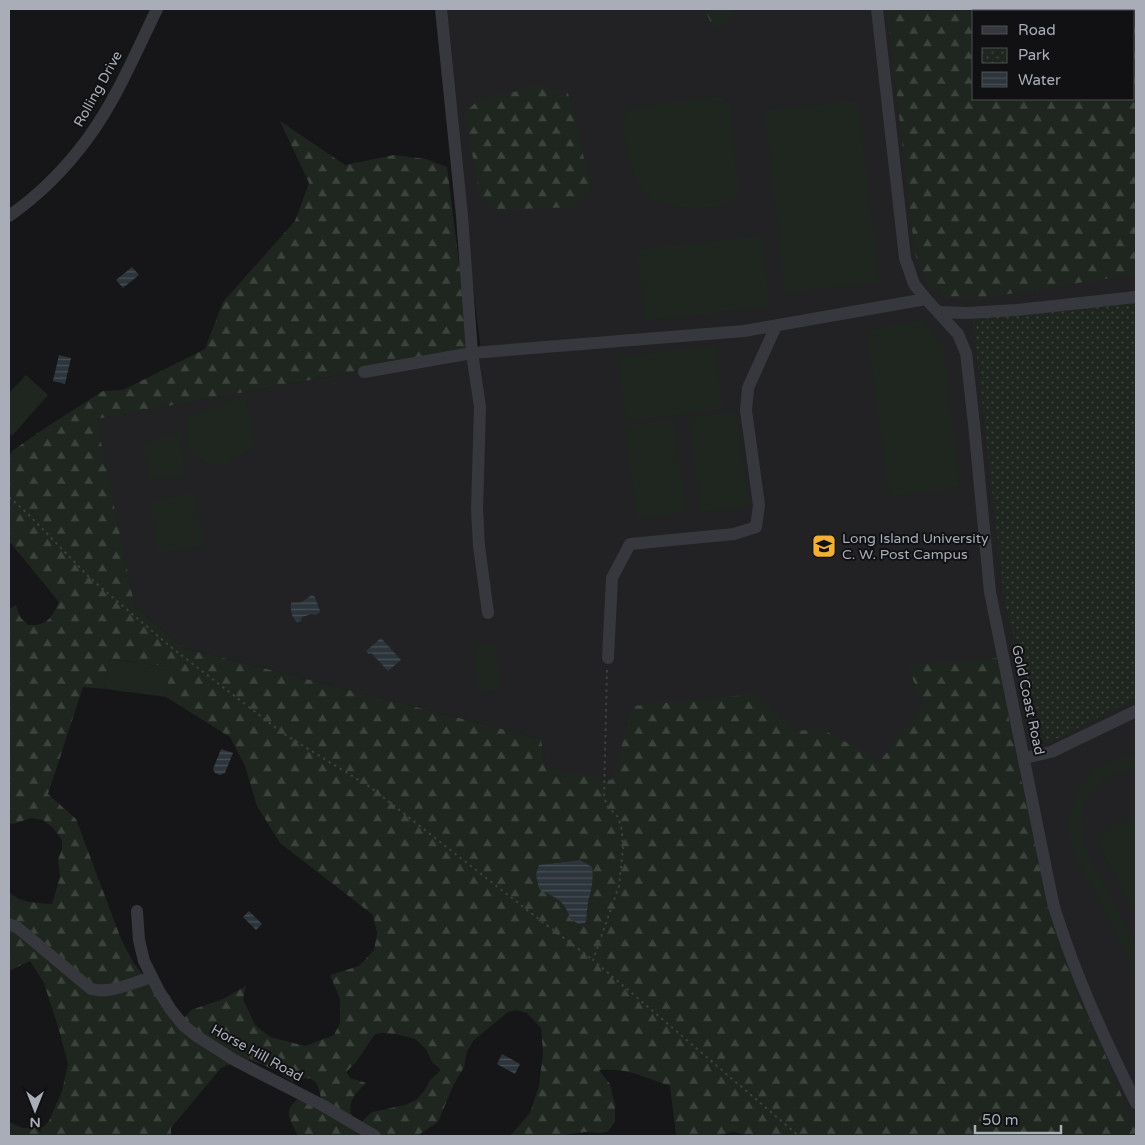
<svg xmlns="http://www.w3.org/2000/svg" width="1145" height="1145" viewBox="0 0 1145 1145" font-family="'Varela Round',sans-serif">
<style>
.built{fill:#222225;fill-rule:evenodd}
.forest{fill:url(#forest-firs);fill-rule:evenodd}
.park{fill:url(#park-dots)}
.garden{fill:#1e261f}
.water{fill:url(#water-rules)}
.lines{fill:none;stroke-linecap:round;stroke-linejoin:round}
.path{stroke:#3d3f44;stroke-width:2;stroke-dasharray:2.5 4;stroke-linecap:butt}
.minor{stroke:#37383d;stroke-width:12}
.labels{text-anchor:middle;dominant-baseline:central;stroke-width:4;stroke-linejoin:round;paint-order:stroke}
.street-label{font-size:14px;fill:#a8adb8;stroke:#111113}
.poi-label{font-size:14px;fill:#a8adb8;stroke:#111113;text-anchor:start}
</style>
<defs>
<pattern id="forest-firs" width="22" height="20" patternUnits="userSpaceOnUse" patternTransform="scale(1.25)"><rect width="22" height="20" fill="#1e261f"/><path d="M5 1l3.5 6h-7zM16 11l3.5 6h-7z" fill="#3c433d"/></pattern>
<pattern id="park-dots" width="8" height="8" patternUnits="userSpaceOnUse" patternTransform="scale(1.25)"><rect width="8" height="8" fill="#1e261f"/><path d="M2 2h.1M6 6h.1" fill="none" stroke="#3c433d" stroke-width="1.8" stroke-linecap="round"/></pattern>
<pattern id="water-rules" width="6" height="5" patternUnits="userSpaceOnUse" patternTransform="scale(1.25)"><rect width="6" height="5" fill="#2c353c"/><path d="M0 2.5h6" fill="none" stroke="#485056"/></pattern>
</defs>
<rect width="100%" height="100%" fill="#161618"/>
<path class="built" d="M441 9H1136V1136L546 768 541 739 184 648 135 607 95 419 470 351 481 352 449 86ZM974 11H1134V99H974Z"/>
<g class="forest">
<polygon points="707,9 734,9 728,21 714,30 707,14"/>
<path d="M887 9H1136V274L982 298 946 297 929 285 915 254ZM974 11H1134V99H974Z"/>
<polygon points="539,86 568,93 591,187 575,207 495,210 480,198 465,112 479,100"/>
<path d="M280 121 345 165 394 155 426 159 447 167 470 351 96 419 135 607 184 648 541 739 546 768 612 780 633 706 756 694 796 731 822 729 880 761 924 705 907 666 997 658 1017 761 1040 869 1051 908 1077 993 1103 1050 1136 1131V1136H749L734 1132 721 1135 719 1136H676L670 1086C647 1078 624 1067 599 1070L610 1084 615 1105V1122L607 1132 601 1133 585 1132 556 1136H510L530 1113 539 1086 543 1053 541 1028 527 1013 516 1010 508 1012 474 1040 467 1051 464 1067 453 1086 438 1122 417 1136H298C291 1119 281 1112 299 1098L321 1099C318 1079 312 1074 292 1082L280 1073 264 1065 250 1060H242L221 1068 171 1128V1136H9V1122L22 1128 43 1127 49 1121 62 1091 68 1064 59 1030 44 983 30 961 9 971V892C20 903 38 903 52 904L60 877 58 860 62 849V840L53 828 43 820 31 818 13 824 9 823V609L16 605 20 617 28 625C48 626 51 618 59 602L9 541V456L12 451 45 428 103 391 123 390 205 349 223 302 295 221 309 183ZM109 659 169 667 166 697 230 737 245 766 257 806 280 843 373 915 377 933 374 950 359 966 330 975 340 999V1023L334 1035 305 1046 270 1037 255 1025 243 999 246 986 223 999 191 1010 178 1026 172 1018 171 996 154 985 144 976 133 962 121 939 76 819 48 794 83 687 105 689ZM579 860 590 897 587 905V917L570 918 568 909 561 901 539 865ZM381 1033 396 1034 415 1039 426 1049 432 1062 441 1070 430 1080 425 1090 416 1100 405 1105 372 1112 354 1129C349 1105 347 1101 366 1083L350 1078 346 1072 356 1062 373 1037 376 1034Z"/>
</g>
<polygon class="park" points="1136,295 1136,698 1046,744 1005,605 973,319"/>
<g class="garden">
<path d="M719 96 729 103 739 197C731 200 723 205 714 207 696 210 667 207 651 198 638 190 626 155 624 140 623 130 625 119 626 109Z"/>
<polygon points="858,101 879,282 785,292 765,111"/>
<polygon points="762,236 770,306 645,321 637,250"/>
<polygon points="924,320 943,345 960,487 889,496 867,331"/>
<polygon points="715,346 722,409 626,421 618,357"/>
<polygon points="26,375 48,395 12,436 9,433 9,393"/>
<polygon points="241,398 247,402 255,446 226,464 207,463 198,459 185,444 188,417"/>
<polygon points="737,412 749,506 701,512 689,418"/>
<polygon points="674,420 686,512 637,519 625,426"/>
<polygon points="181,432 185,476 150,478 143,444"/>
<polygon points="195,493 204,545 159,553 150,501"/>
<polygon points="495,643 500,689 479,691 474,645"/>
<polygon points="109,659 170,667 166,697 105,689"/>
<polygon points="1131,755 1136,755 1136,768 1115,773 1098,785 1086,801 1081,819 1083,842 1136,946 1136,973 1072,849 1068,819 1080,786 1094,769 1116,759"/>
<polygon points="1136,814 1136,916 1094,836"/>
</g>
<g class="water">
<polygon points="132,267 139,275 123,288 116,280"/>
<polygon points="59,355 71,358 65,384 53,381"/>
<path d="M312 595 315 597 320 611 319 613 315 615 312 614 302 617 301 621 297 622C292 619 290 609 291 603 295 602 297 603 301 602 306 600 308 597 312 595Z"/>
<polygon points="381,638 401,660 388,671 371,653 369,654 366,651"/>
<polygon points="221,749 233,753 225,773 220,775 215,773 213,769"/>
<path d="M580 860 592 867C594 880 591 891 588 903 586 910 588 916 585 923L578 924 570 918C565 900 554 897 539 889L536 874 539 865Z"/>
<polygon points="249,911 262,924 256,930 243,917"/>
<polygon points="502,1054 520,1064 515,1074 497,1064"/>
</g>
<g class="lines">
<g class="path">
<polyline points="9,497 28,514 90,578 172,648 284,734 370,787 536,917 593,960"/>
<polyline points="607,670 604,796 607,806 618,817 622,831 623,848 619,886 593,960 799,1136"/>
</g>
<g class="minor">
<polyline points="441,9 462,216 472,353 480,407 477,509 479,546 488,613"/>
<path d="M877 9 905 258 914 284 926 299 958 334 966 353 974 424 990 592 1046 869C1049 882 1051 896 1055 910 1076 977 1105 1040 1136 1103"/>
<path d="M9 216C39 195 66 168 88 138 116 100 136 52 157 9"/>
<polyline points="939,312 967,313 1016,310 1136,297"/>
<polyline points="364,372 472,353 744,331 926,299"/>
<polyline points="608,658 612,578 630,544 734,534 756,527 759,505 746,410 748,388 776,326"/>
<polyline points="1025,758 1051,752 1136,711"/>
<polyline points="137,911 139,940 144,961 159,991 171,1010 184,1026 198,1037 236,1061 322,1105 375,1136"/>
<path d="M9 924 18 928 91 989C111 994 132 983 152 977"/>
</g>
</g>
<defs>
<g id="university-square" transform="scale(1.25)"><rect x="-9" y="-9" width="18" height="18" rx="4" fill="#f2b134" stroke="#111113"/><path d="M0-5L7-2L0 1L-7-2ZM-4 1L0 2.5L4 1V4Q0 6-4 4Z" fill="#111"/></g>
</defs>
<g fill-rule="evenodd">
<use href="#university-square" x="824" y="546"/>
</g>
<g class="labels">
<g class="street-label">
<text transform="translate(98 89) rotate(-61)">Rolling Drive</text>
<text transform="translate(1028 700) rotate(78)">Gold Coast Road</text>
<text transform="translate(257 1053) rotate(29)">Horse Hill Road</text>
</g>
<g class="poi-label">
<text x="842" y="538">Long Island University<tspan x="842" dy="16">C. W. Post Campus</tspan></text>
</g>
</g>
<rect width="1145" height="1145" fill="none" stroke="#a8adb8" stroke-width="20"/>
<rect x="972" y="10" width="162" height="90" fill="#111113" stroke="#4d4f55"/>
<rect x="982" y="26" width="25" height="8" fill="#37383d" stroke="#4d4f55"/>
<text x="1018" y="35" font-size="15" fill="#a8adb8">Road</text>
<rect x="982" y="48" width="25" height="15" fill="url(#park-dots)" stroke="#4d4f55"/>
<text x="1018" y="60" font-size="15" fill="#a8adb8">Park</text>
<rect x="982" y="72" width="25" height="15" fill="url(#water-rules)" stroke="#4d4f55"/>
<text x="1018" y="85" font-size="15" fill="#a8adb8">Water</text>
<g transform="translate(35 1110) rotate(180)" stroke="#111113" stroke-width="4" paint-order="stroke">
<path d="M0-4L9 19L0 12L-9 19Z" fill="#a8adb8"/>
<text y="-8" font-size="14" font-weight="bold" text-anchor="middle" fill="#a8adb8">N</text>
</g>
<path d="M975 1125v8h86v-8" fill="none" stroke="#a8adb8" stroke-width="2.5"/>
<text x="982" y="1125" font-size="15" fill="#a8adb8" stroke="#111113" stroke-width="4" paint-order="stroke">50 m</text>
</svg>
